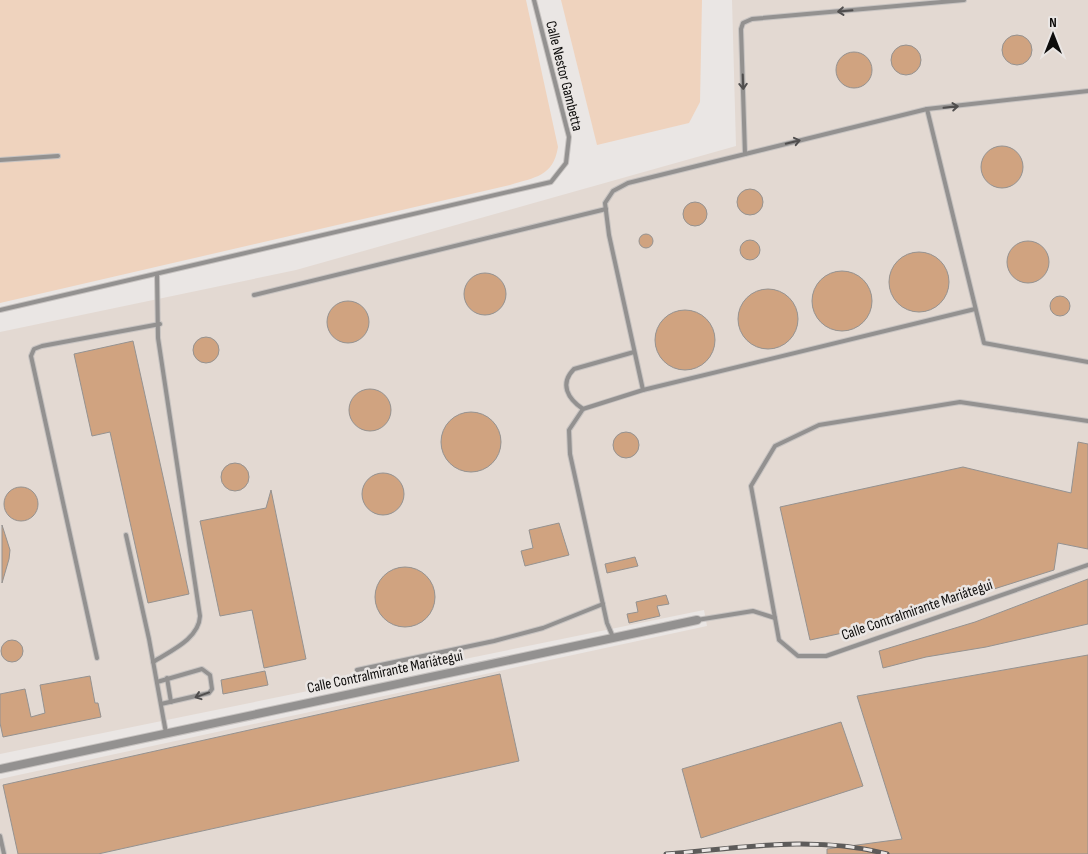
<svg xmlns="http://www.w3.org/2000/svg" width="1088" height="854" viewBox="0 0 1088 854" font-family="'Sofia Sans Condensed',sans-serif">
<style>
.built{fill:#e3d9d2}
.green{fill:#efd3be}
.building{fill:#d0a380;stroke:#959290}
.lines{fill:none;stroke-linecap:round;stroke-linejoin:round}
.lane-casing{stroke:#c7c3c1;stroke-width:6}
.street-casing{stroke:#c7c3c1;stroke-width:10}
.lane{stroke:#939190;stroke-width:4}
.street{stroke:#939190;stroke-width:8}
.rail-casing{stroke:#5d5b5a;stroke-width:5}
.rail{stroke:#eae6e4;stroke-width:3;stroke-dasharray:9;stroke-linecap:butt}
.oneway{stroke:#504e4e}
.labels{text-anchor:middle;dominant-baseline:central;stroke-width:5;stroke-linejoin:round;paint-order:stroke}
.street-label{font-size:15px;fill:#0d0c0b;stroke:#eae6e4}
</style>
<rect width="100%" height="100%" fill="#eae6e4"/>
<polygon class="built" points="732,0 1088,0 1088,854 0,854 0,779 707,626 704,610 0,754 0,332 296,270 736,146"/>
<g class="green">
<path d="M0 0H526L558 147C553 177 535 177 510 185L0 303Z"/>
<polygon points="561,0 702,0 700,102 689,123 597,145"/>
</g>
<g class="building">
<circle cx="1017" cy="50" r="15"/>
<circle cx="906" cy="60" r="15"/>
<circle cx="854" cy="70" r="18"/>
<circle cx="1002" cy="167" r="21"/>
<circle cx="750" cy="202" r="13"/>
<circle cx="695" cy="214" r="12"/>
<circle cx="646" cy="241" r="7"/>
<circle cx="750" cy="250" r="10"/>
<circle cx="1028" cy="262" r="21"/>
<circle cx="919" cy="282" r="30"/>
<circle cx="842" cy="301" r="30"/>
<circle cx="485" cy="294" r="21"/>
<circle cx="768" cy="319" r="30"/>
<circle cx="1060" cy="306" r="10"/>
<circle cx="348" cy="322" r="21"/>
<circle cx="685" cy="340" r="30"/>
<circle cx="206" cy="350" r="13"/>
<polygon points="133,341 189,594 148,603 110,432 92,436 74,354"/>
<circle cx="370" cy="410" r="21"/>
<circle cx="471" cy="442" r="30"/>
<circle cx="626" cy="445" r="13"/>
<polygon points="1078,442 1088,444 1088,549 1058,543 1054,570 880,625 810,640 780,507 963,467 1071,493"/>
<circle cx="235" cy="477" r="14"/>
<circle cx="383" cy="494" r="21"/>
<circle cx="21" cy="504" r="17"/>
<polygon points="271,490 306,659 264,668 252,610 220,616 200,521 266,508"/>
<polygon points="559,523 569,555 525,566 521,551 533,548 529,530"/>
<polygon points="2,525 10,550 9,559 2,583"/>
<polygon points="635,557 638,566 607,573 605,564"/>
<circle cx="405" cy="597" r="30"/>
<polygon points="1088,579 1088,624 986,647 926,657 883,668 879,651 975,622"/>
<polygon points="666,595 669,604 657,606 660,616 629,623 627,614 638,612 636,602"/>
<circle cx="12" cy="651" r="11"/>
<polygon points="1088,655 1088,854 827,854 827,849 902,839 857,696"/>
<polygon points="265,671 268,685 223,694 221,680"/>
<polygon points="500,674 519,761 98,854 18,854 3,785"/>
<polygon points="90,676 95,703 98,703 101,717 3,737 0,723 0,694 25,689 31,717 45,713 40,685"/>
<polygon points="841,722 863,786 701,838 682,769"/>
</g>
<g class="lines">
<g class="lane-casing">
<g id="lane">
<polyline points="927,109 984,343 1088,362"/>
<polyline points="745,154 741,29 743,23 752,19 964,0"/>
<polyline points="0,160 58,156"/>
<polyline points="254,295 606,209"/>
<polyline points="0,310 551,182 566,163 569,137 534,0"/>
<polyline points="643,390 609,235 605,203 613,191 628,183 927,109 1088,91"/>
<path d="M583 409C568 399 559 384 574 369L634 352"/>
<polyline points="1088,421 960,402 819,425 775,446 751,486 779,640 798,656 826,656 1088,565"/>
<polyline points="126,535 149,639 166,733"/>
<polyline points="697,620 753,611 775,618"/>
<polyline points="613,637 607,623 570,454 569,430 583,409 643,390 975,309"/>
<polyline points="97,658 31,356 34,349 42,346 160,324"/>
<path d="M153 662C170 651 199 639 200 616L158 338 157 274"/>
<polyline points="357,670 494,641 543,628 603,604"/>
<polyline points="167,678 171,702"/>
<polyline points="157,682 202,669 210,675 212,689 209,693 161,704"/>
<polyline points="0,836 4,854"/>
</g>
</g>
<g class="street-casing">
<polyline id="street" points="0,769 697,620"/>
</g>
<use href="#lane" class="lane"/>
<use href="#street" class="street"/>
<g class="rail-casing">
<path id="rail" d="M666 854C739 848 815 835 887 854"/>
</g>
<use href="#rail" class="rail"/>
</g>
<defs><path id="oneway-shaft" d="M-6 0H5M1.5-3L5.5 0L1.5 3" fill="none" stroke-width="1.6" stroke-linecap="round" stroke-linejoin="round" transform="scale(1.25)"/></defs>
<g class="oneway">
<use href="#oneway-shaft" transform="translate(845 11) rotate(175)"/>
<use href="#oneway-shaft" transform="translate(743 82) rotate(88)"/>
<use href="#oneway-shaft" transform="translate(951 107) rotate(-6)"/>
<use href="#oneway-shaft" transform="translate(793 142) rotate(-14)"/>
<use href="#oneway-shaft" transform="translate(202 695) rotate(160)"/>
</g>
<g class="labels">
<g class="street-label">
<text transform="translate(564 76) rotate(76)">Calle Nestor Gambetta</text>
<text transform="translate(917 610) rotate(-19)">Calle Contralmirante Mariátegui</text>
<text transform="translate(385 672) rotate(-12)">Calle Contralmirante Mariátegui</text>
</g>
</g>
<g transform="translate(1053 35)" stroke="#eae6e4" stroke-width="4" paint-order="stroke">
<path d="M0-4L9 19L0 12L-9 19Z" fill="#0d0c0b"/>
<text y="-8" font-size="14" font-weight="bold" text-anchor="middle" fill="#0d0c0b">N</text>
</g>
</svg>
